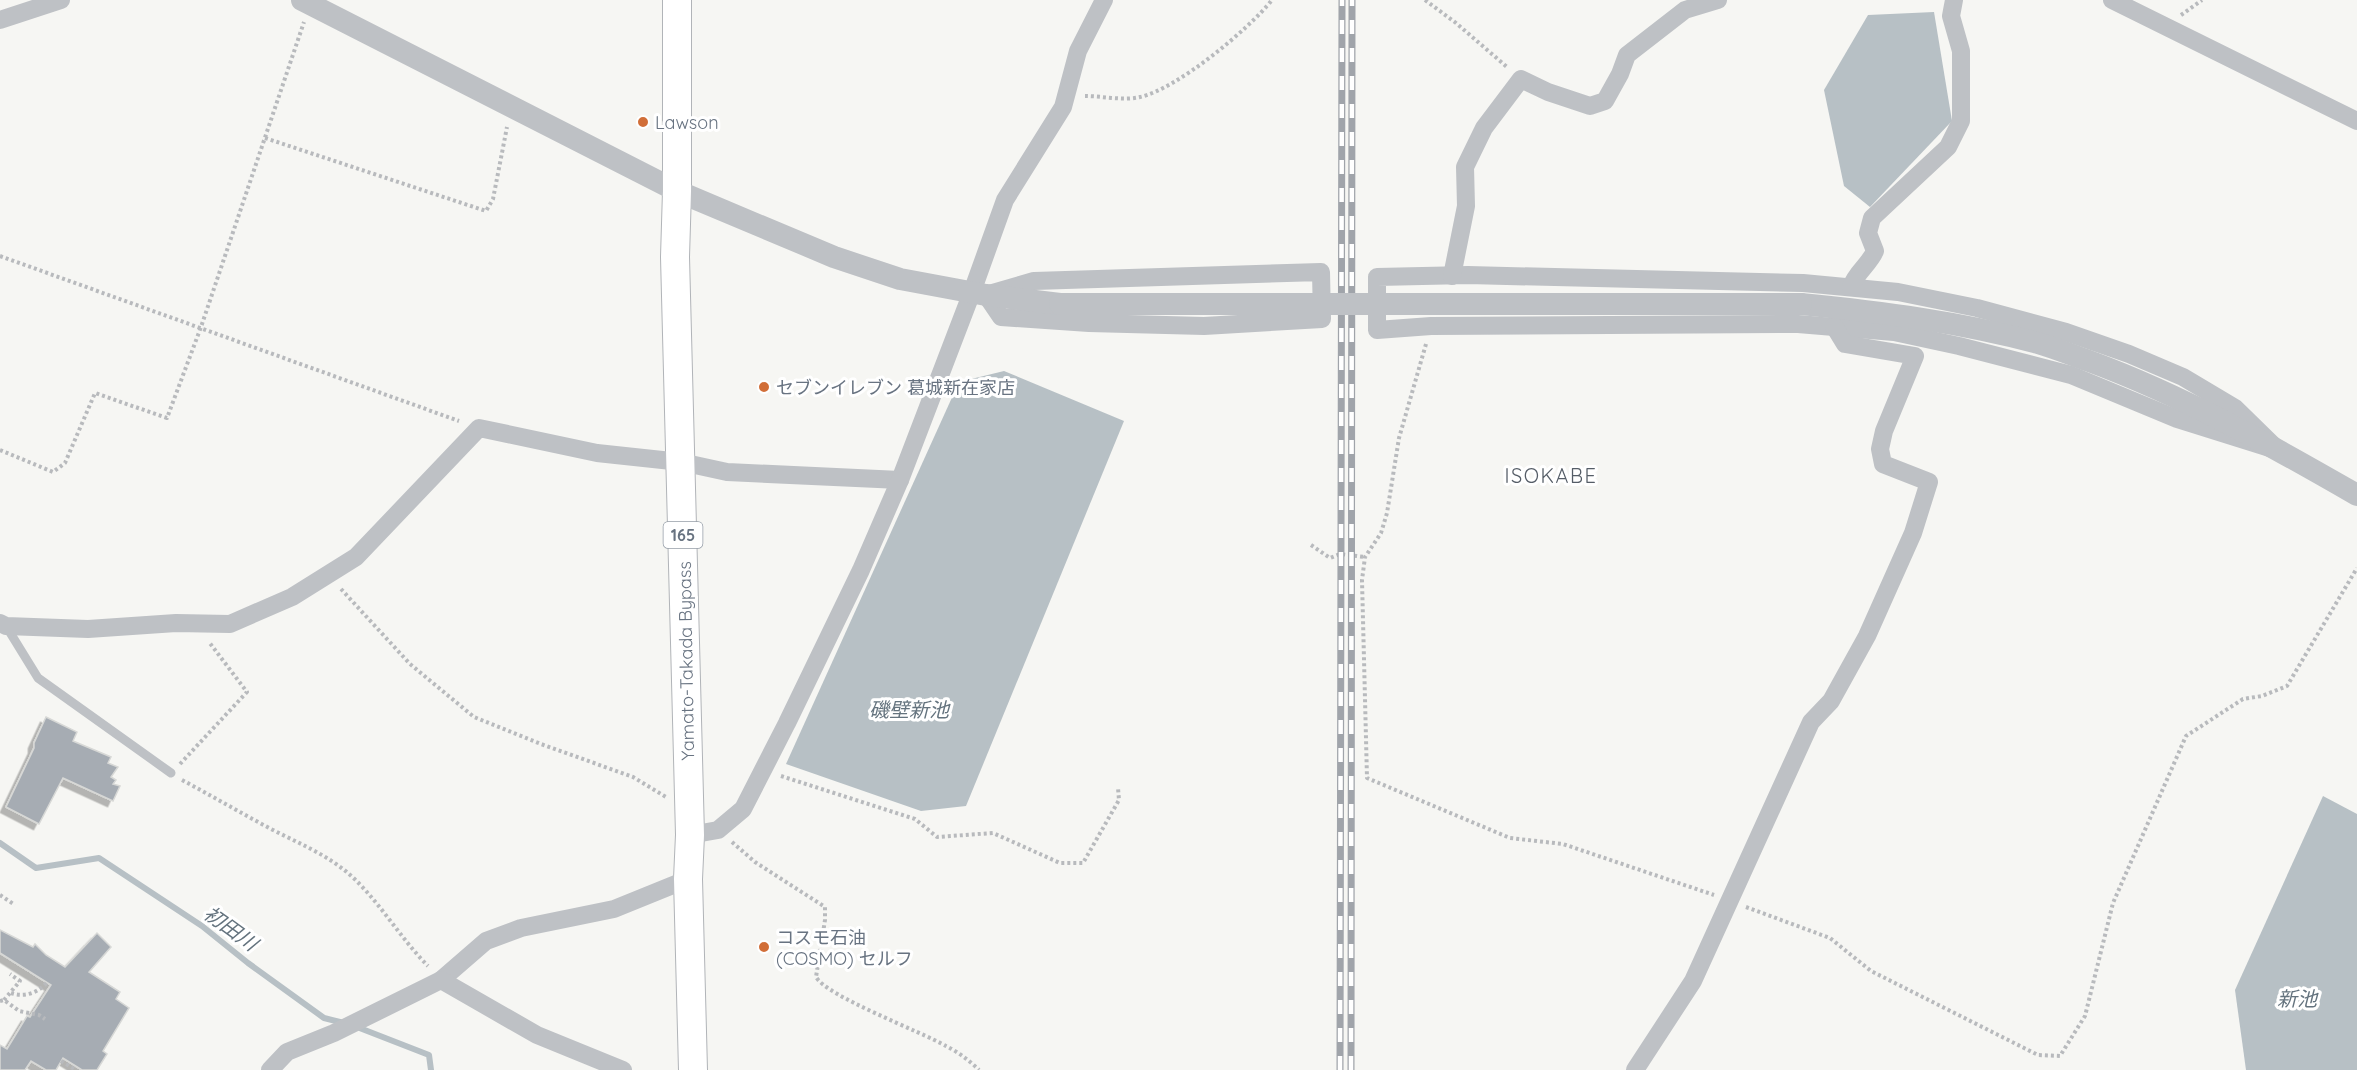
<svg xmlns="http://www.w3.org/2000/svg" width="2357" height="1070" viewBox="0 0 2357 1070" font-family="Quicksand,'Noto Sans JP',sans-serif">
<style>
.water{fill:#b7c0c5}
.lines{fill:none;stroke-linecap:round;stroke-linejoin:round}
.stream{stroke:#b7c0c5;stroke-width:6}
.building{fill:#a6acb3;stroke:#d7d8d6;stroke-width:1.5;filter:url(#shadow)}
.trunk-casing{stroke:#b1b4b8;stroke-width:30}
.path{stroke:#b8babd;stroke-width:4;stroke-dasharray:3 3;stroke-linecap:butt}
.service{stroke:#bec1c5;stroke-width:9}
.minor{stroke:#bec1c5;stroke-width:18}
.tertiary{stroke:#bec1c5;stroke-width:22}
.trunk{stroke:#fff;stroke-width:28}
.rail-casing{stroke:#a0a4aa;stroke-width:7}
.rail{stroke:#fff;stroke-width:4.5;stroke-dasharray:14;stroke-linecap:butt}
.tertiary-bridge{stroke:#bec1c5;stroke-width:22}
.poi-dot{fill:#d16e38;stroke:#fff;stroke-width:2}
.labels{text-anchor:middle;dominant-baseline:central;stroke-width:6;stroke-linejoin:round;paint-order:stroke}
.shield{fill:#fff;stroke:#959da7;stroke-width:1.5}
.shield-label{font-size:16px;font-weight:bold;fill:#687381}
.poi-label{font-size:18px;fill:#687381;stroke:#fff;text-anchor:start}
.street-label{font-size:18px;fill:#687381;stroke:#fff}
.neighbourhood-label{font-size:20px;letter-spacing:1.5px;fill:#555d67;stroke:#fff}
.water-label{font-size:20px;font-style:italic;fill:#64737e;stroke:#fff}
</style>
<defs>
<filter id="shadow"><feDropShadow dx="-5.5" dy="5.5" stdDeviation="0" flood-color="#0004"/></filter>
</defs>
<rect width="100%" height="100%" fill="#f6f6f3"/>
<g class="water">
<polygon points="1934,12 1952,121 1870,207 1844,186 1824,90 1868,15"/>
<polygon points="1004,371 1124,421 966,806 921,811 786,764 959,382"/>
<polygon points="2323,796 2357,814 2357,1070 2246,1070 2235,990"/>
</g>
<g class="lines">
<g class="stream">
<polyline points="0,843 36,868 99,858 202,926 248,963 324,1018 344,1023"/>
<polyline points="357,1027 429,1055 431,1070"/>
</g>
</g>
<g class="building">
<polygon points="46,717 77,732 73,741 111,757 108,763 118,767 111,777 116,780 113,784 120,786 113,801 63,778 39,824 6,807 34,748 34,743"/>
<polygon points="0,930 33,947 35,944 46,955 65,967 97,933 111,947 89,972 120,992 116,999 129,1008 103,1051 107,1054 97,1070 82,1070 63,1058 56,1070 46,1070 31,1061 25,1070 0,1070 0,1045 7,1049 27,1016 30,1017 51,985 0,953"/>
</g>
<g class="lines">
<g class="trunk-casing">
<polyline id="trunk" points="677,0 677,191 675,257 690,835 688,879 693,1070"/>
</g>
<g class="path">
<polyline points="1425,0 1456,23 1507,67"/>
<polyline points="2181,15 2202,0"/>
<path d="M1085 96C1102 96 1123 101 1140 97 1177 89 1248 30 1272 0"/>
<polyline points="265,138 486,211 493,199 507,127"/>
<polyline points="0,256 459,421"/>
<polyline points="1426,344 1399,438 1387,513 1381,533 1365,557 1362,580 1367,778 1510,838 1563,844 1714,895"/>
<polyline points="0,450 53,472 65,463 95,393 167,418 201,327 304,22"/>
<polyline points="1311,545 1330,558 1340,554 1365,557"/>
<polyline points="341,589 410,664 474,717 541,744 633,777 666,797"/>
<polyline points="180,764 247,692 209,642"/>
<polyline points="781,776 915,819 937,837 993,833 1060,863 1083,863 1119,800 1118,788"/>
<path d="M182 780C212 796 241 813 271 829 296 842 321 852 343 869 375 894 399 937 428 966"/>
<path d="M732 842 755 862 825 907V920L816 977C826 996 922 1032 946 1046 958 1052 969 1060 979 1070"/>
<polyline points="0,895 15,905"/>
<polyline points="1746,907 1830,938 1871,971 2038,1055 2060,1056 2085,1016 2113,903 2186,736 2243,699 2262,696 2287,686 2357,568"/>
<path d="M11 993C25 998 40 992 48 981"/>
<polyline points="4,1000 20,981 10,974"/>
<polyline points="0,1001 4,1000 19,1011 39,1015 45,1019"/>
<polyline points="61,1061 76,1070"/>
</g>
<polyline class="service" points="6,626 38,678 171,773"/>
<g class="minor">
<polyline points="2112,0 2357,121"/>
<polyline points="0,20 61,0"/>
<polygon points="1321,272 1322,319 1204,326 1089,323 1001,317 986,295 1034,281"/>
<polygon points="1468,275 1803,283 1898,292 1977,308 2066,332 2129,354 2183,377 2235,408 2279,451 2177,419 2071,375 1959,346 1894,332 1798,324 1431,326 1377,330 1377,277"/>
<polyline points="1452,276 1466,206 1465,167 1484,128 1521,79 1548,92 1590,106 1605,101 1620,74 1627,55 1685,10 1718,0"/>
<path d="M1851 287C1856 272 1869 265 1875 251L1868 233 1872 218 1948 147 1961 121V51L1951 16 1954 0"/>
<polyline points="0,623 6,626 88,629 176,623 230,624 292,597 356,557 479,428 597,453 681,462 727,472 900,480"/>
<polyline points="690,835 718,830 743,809 787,723 861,570 900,480 972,292 1005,200 1063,107 1078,51 1104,0"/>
<polyline points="441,980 486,941 521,928 614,909 688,879"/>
<polyline points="270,1070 287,1052 334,1033 441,980 537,1035 623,1070"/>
<polyline points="1635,1070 1693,981 1811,722 1831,701 1867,636 1913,533 1929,482 1883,464 1880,449 1884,431 1915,356 1845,344 1834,326"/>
</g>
<g class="tertiary">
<polyline points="302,0 677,191 834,257 900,279 986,295 1060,304"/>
<path d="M1801 304C1881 312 1960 322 2038 343 2055 348 2072 355 2089 361 2184 396 2270 445 2357 495"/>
</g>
<use href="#trunk" class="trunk"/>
<g class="rail-casing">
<g id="rail">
<polyline points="1340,1070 1342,0"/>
<polyline points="1351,1070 1352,0"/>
</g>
</g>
<use href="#rail" class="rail"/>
<polyline class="tertiary-bridge" points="1060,304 1801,304"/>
</g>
<g class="poi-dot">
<circle cx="643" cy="122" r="6"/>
<circle cx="764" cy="387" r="6"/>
<circle cx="764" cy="947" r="6"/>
</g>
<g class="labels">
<rect class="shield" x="663.5" y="522" width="39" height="26" rx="4.5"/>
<g class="shield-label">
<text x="683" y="535">165</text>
</g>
<g class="poi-label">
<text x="655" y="122">Lawson</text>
<text x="776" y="387">セブンイレブン 葛城新在家店</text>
<text x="776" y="937">コスモ石油<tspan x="776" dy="21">(COSMO) セルフ</tspan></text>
</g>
<g class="street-label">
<text transform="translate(686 661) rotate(-91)">Yamato-Takada Bypass</text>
</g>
<g class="neighbourhood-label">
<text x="1551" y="475">ISOKABE</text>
</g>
<g class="water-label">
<text x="909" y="709">磯壁新池</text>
<text transform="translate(231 928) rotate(36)">初田川</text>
<text x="2297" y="998">新池</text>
</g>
</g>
</svg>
